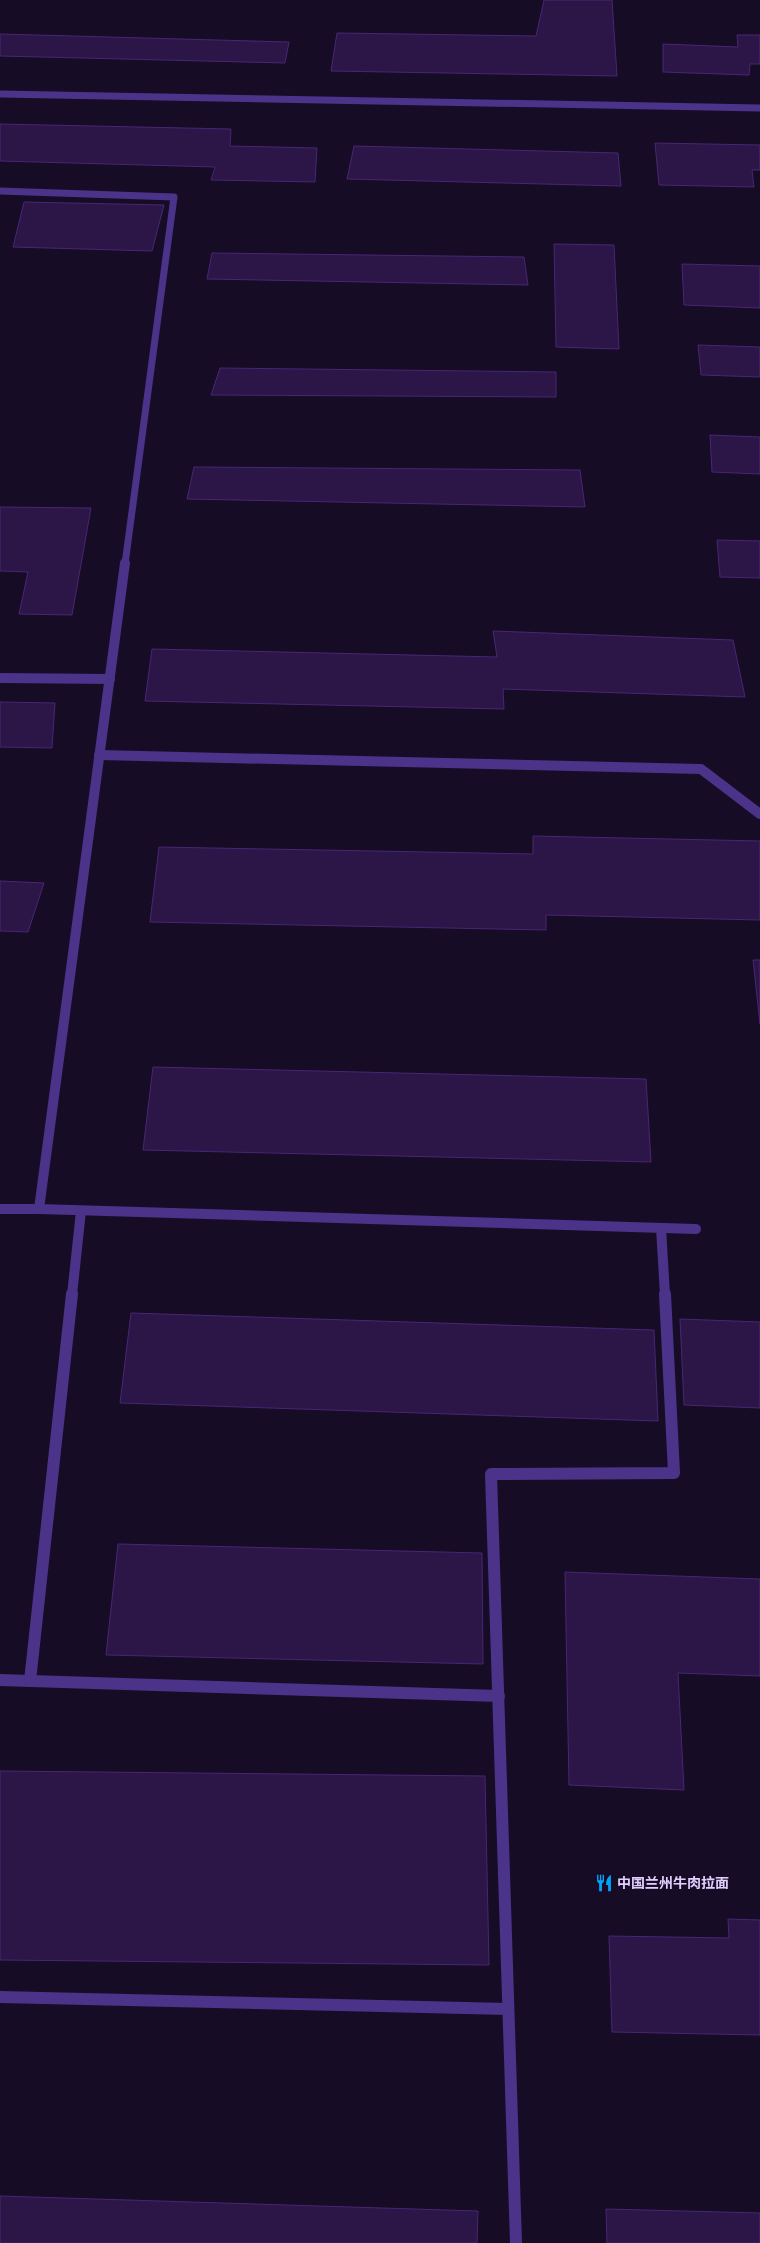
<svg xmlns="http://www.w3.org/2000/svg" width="760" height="2243" viewBox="0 0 760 2243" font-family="Arial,'Noto Sans SC',sans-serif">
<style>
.building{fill:#2c1647;stroke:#492675}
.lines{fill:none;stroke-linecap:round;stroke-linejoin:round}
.service{stroke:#4a3388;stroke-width:12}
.minor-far2{stroke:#4a3388;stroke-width:7}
.minor-far1{stroke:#4a3388;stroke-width:10}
.minor{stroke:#4a3388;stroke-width:12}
.labels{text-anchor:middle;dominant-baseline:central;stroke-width:3.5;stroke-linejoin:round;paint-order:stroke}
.near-poi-label{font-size:14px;font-weight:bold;fill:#e0d0ff;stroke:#160c25;text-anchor:start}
</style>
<rect width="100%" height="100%" fill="#160c25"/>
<g class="building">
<polygon points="544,0 612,0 617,76 331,71 337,33 536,36"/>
<polygon points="0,34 289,42 285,63 0,56"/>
<polygon points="737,35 760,35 760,64 750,64 749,75 663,72 663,44 738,47"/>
<polygon points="0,124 231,129 230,146 317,148 315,182 211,180 215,167 0,161"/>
<polygon points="655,143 760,145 760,170 752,170 754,187 659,185"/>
<polygon points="354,146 618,153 621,186 347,179"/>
<polygon points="24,202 164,205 152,251 13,247"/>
<polygon points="554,244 614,245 619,349 556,347"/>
<polygon points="212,253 524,257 528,285 207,279"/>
<polygon points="682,264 760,266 760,308 684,305"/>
<polygon points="698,345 760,347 760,377 701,375"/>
<polygon points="220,368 556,372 556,397 211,395"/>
<polygon points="710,435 760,437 760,474 712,472"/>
<polygon points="194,467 580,470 585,507 187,499"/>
<polygon points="0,507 91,508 72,615 19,614 28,572 0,571"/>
<polygon points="717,540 760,541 760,578 720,577"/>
<polygon points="493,631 733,640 745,697 503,689 504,709 145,701 152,649 497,657"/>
<polygon points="0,702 55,703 52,748 0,747"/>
<polygon points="533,836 760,841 760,920 546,915 546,930 150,922 159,847 533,854"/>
<polygon points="0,881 44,883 28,932 0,931"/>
<polygon points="753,960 760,960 760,1024"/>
<polygon points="153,1067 646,1079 651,1162 143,1150"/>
<polygon points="131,1313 654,1330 658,1421 120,1403"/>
<polygon points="680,1319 760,1322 760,1408 684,1405"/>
<polygon points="118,1544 482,1553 483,1664 106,1655"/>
<polygon points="565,1572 760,1579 760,1676 678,1673 684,1790 569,1785"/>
<polygon points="0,1771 485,1776 489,1965 0,1960"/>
<polygon points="728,1919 760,1920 760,2035 612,2032 609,1936 729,1938"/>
<polygon points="0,2196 478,2211 477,2243 0,2243"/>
<polygon points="606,2209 760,2213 760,2243 607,2243"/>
</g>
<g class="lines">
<polyline class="service" points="0,1997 508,2009"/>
<g class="minor-far2">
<polyline points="0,94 760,108"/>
<polyline points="0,191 174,197 125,564"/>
</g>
<g class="minor-far1">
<polyline points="125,563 39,1209 696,1229"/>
<polyline points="0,678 110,679"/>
<polyline points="99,755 701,769 760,814"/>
<polyline points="0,1209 39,1209"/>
<polyline points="661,1228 665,1295"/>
<polyline points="72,1295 81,1211"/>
</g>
<g class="minor">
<polyline points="0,1680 499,1696"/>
<polyline points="30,1681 72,1294"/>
<polyline points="516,2243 491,1474 674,1473 665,1294"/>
</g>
</g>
<defs>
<g id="restaurant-bare" transform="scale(1.38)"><path d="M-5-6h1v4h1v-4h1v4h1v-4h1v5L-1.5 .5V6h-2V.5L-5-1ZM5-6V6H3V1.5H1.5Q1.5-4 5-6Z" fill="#00a6fb" stroke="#160c25" stroke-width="2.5" paint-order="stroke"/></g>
</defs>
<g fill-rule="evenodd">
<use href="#restaurant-bare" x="604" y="1883"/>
</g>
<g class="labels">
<g class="near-poi-label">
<text x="617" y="1883">中国兰州牛肉拉面</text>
</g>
</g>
</svg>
